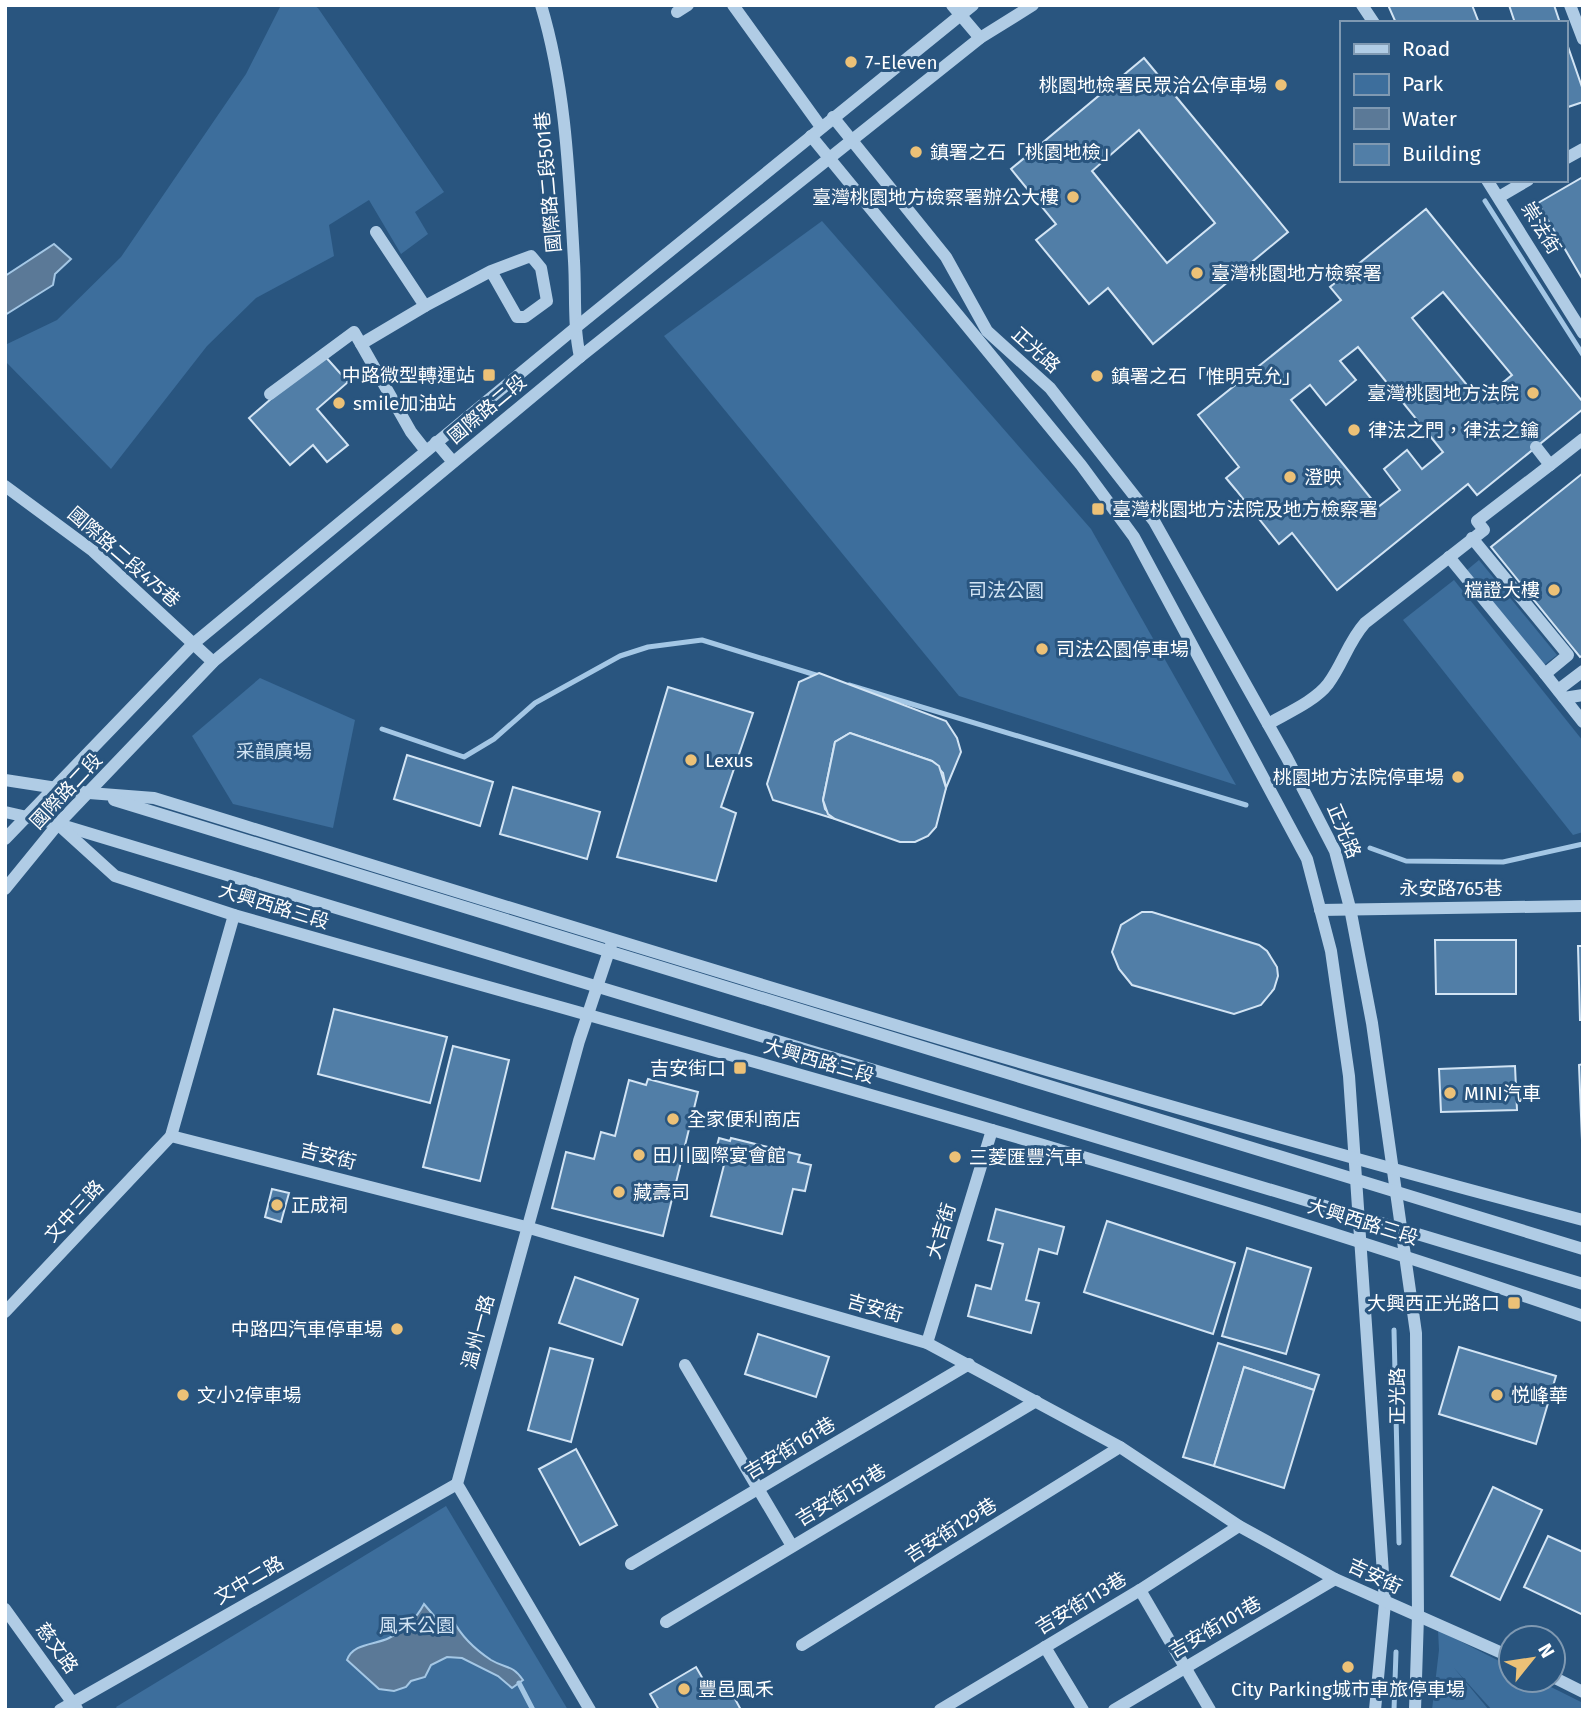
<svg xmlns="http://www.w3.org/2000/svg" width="1588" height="1715" viewBox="0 0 1588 1715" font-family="'Fira Sans','Noto Sans TC',sans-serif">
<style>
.green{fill:#3d6e9c}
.water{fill:#5b7997;stroke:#a4c7e5;stroke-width:2}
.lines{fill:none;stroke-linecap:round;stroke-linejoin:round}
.stream{stroke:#a4c7e5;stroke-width:5}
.building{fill:#517ea7;stroke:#d2e4f4;stroke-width:2;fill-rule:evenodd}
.minor{stroke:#b0cce5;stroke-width:12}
.poi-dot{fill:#ecc177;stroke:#29557f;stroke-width:2.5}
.labels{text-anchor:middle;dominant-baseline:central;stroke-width:6;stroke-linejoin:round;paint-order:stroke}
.poi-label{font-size:19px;fill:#fff;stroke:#29557f;text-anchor:start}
.street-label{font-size:19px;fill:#fff;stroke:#29557f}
.park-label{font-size:19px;fill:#d2e4f4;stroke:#29557f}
</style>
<rect width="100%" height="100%" fill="#29557f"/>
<g class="green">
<polygon points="281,5 313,5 318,8 444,192 415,212 428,234 401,254 369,200 329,225 334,256 256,298 207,346 111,469 5,361 5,345 57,320 121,257 246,74"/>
<polygon points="822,221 1091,529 1236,785 959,696 664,336"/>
<polygon points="1479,560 1557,655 1544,665 1467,570"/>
<polygon points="1454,580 1583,741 1583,832 1573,835 1403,620"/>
<polygon points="260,678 355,720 333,828 233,804 192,736"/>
<polygon points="446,1506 568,1710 118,1710 116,1707"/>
<polygon points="1438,1630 1511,1667 1511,1680 1537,1680 1583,1703 1583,1710 1492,1710 1454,1668 1489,1710 1432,1710 1439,1650"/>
</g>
<g class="water">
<polygon points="54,244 71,259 55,274 53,285 5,315 5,276"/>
<path d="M424 1604 435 1617 453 1620C461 1636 476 1650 491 1660 506 1669 512 1664 523 1680L512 1688 498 1676 462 1658 447 1657 431 1665 425 1677 411 1681 406 1687 394 1691 379 1689 347 1660C353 1643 375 1645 389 1638 405 1630 416 1619 424 1604Z"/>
</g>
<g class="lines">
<g class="stream">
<polyline points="1485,201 1583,355"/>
<polyline points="849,685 1246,805"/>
<polyline points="382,729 464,757 494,739 535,703 620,656 648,647 702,640 819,676"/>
<polyline points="1370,848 1406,861 1503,862 1583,844"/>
<polyline points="1394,1330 1399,1543"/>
<polyline points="519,1683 533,1710"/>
<polyline points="1394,1710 1396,1652"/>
</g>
</g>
<g class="building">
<polygon points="1388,5 1472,5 1479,23 1396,23"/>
<polygon points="1509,5 1554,5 1560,23 1515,23"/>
<polygon points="1565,38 1583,90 1583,102 1565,108"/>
<path d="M1144 58 1288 232 1153 344 1108 288 1089 304 1036 240 1056 224 1011 169ZM1139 130 1215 223 1167 263 1092 171Z"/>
<polygon points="1583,177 1583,280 1538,203"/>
<path d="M1426 209 1583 402V409L1477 495 1468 484 1337 590 1292 533 1279 544 1236 490 1226 478 1239 467 1198 415 1341 300 1330 287ZM1443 292 1512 375 1480 401 1412 318ZM1358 347 1443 452 1422 469 1407 450 1384 469 1400 490 1378 507 1291 400 1310 385 1326 405 1356 380 1340 361Z"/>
<polygon points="323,354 348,382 317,409 348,445 327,462 313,445 290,465 249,418"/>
<polygon points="1583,473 1583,655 1580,657 1491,547"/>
<polygon points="819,673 946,721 957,738 961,752 946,788 943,773 932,761 850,733 835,742 823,800 825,809 835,819 773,800 767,784 799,682"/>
<polygon points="668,687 753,713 721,807 736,813 716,881 617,857"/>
<polygon points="850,733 932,761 939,766 946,788 936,827 928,836 915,842 900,842 835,819 828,814 823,800 835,742"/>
<polygon points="407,755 493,782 480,826 394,799"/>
<polygon points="513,787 600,812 587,859 500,834"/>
<polygon points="1142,912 1152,912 1259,945 1267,951 1277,967 1278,976 1274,989 1261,1005 1234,1014 1132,985 1119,969 1112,952 1121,925"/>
<polygon points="1435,940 1516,940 1516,994 1436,994"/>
<polygon points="1578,946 1583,946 1583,1020 1580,1020"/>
<polygon points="334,1009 447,1037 430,1103 318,1074"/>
<polygon points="453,1046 509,1060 480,1181 423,1167"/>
<polygon points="1583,1064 1583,1140 1582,1140 1579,1065"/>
<polygon points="1515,1066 1517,1110 1441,1112 1439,1069"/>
<polygon points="648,1079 698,1092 663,1236 552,1208 566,1152 594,1159 601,1132 615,1136 629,1080 646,1085"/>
<polygon points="719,1138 730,1141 731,1138 800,1155 798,1162 811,1165 805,1191 793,1189 782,1234 711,1216 724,1165 713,1162"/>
<polygon points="272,1189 289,1193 281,1222 265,1217"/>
<polygon points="996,1209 1064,1227 1057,1254 1039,1249 1026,1300 1039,1303 1031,1333 968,1316 976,1285 991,1289 1003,1244 988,1240"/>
<polygon points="1107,1221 1235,1263 1213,1334 1084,1292"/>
<polygon points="1247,1248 1311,1268 1286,1354 1222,1336"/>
<polygon points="575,1277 638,1299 622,1345 559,1323"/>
<polygon points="758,1334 829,1357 816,1397 745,1374"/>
<polygon points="1218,1343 1319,1375 1314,1390 1244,1367 1214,1466 1183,1457"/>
<polygon points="1459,1347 1556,1376 1536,1444 1439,1414"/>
<polygon points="550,1348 593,1359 571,1442 528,1430"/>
<polygon points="1244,1367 1314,1390 1284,1488 1214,1466"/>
<polygon points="576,1449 617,1525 580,1545 539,1469"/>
<polygon points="1493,1487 1542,1510 1500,1600 1451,1576"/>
<polygon points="1548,1536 1583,1552 1583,1615 1524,1587"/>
<polygon points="696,1667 711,1693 727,1684 741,1710 659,1710 650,1694"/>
</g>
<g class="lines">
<g class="minor">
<path d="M541 5C566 88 569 175 574 261 576 294 573 325 580 357"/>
<polyline points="733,5 821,127"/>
<polyline points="952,5 980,38"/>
<polyline points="1362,5 1374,23"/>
<polyline points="1570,5 1583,39"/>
<polyline points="677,12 688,5"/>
<polyline points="833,117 946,257 987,331 1050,388 1154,521 1287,758 1335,851 1350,908 1372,1023 1416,1333 1418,1616 1415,1710"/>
<polyline points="811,136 1081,465 1134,537 1307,859 1331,951 1349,1076 1385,1603 1375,1710"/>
<polyline points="1565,159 1583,149"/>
<polyline points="1487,180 1583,333"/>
<polyline points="1499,197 1528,180"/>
<polyline points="376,232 425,306 361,344 411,432 426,451"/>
<polyline points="425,306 491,271 517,317 525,317 547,301 541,268 531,256 491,271"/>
<polyline points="270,394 354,332 361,344"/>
<polyline points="436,442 453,462"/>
<polyline points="1550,465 1583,439"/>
<polyline points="5,486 93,551 213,662"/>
<polyline points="1449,557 1545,674 1568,655 1472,538"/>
<polyline points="1545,674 1583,722"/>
<polyline points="1558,690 1583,671"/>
<polyline points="1564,698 1583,695"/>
<path d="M1268 724C1287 713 1315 701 1328 684 1343 664 1348 642 1365 623L1484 530 1477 521 1550 465 1536 447"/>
<path d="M5 780 89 793 154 798C629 944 1103 1094 1583 1220"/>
<polyline points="114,800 1583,1249"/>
<polyline points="5,812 58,824 1583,1284"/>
<path d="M61 827 115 876 234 915C685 1044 1139 1163 1583 1316"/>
<polyline points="5,839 193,644 574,329 973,5"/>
<polyline points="5,889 58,824 213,662 580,357 980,38 1033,5"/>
<polyline points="1320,910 1583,906"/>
<polyline points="171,1136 526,1227 927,1343 1120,1447 1239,1526 1335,1579 1511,1657"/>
<polyline points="5,1312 171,1136 234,915"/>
<polyline points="927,1343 992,1130"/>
<polyline points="685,1365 792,1546"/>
<polyline points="631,1564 969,1364"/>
<polyline points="1140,1590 1210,1710"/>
<polyline points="5,1609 77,1709"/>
<polyline points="666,1622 1036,1401"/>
<polyline points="802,1645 1120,1447"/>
<polyline points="1045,1647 1083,1710"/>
<polyline points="1553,1677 1583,1692"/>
<polyline points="60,1710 457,1484"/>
<polyline points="590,1710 457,1484 579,1041 611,945"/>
<polyline points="940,1710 1140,1590 1239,1526"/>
<polyline points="1114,1710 1335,1579"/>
</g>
</g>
<g class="poi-dot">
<circle cx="851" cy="62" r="7"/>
<circle cx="1281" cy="85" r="7"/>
<circle cx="916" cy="152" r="7"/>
<circle cx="1073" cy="197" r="7"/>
<circle cx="1197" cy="273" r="7"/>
<rect x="482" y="368" width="14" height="14" rx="3.5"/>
<circle cx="1097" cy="376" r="7"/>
<circle cx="1533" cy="393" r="7"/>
<circle cx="339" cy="403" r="7"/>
<circle cx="1354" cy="430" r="7"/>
<circle cx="1290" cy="477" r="7"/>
<rect x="1091" y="502" width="14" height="14" rx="3.5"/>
<circle cx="1554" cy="590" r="7"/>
<circle cx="1042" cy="649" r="7"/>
<circle cx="691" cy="760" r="7"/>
<circle cx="1458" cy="777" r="7"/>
<rect x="733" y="1061" width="14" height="14" rx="3.5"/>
<circle cx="1450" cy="1093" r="7"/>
<circle cx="673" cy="1119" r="7"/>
<circle cx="639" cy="1155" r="7"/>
<circle cx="955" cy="1157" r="7"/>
<circle cx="619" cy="1192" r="7"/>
<circle cx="277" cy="1205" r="7"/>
<rect x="1507" y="1296" width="14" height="14" rx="3.5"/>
<circle cx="397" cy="1329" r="7"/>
<circle cx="183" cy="1395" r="7"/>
<circle cx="1497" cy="1395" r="7"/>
<circle cx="1348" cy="1667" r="7"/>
<circle cx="684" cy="1689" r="7"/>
</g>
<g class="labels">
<g class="poi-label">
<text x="865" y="62">7-Eleven</text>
<text x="1267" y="85" text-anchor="end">桃園地檢署民眾洽公停車場</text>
<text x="930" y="152">鎮署之石「桃園地檢」</text>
<text x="1059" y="197" text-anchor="end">臺灣桃園地方檢察署辦公大樓</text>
<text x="1211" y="273">臺灣桃園地方檢察署</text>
<text x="475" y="375" text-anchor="end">中路微型轉運站</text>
<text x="1111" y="376">鎮署之石「惟明克允」</text>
<text x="1519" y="393" text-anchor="end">臺灣桃園地方法院</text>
<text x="353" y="403">smile加油站</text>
<text x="1368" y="430">律法之門，律法之鑰</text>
<text x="1304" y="477">澄映</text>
<text x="1112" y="509">臺灣桃園地方法院及地方檢察署</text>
<text x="1540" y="590" text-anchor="end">檔證大樓</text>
<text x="1056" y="649">司法公園停車場</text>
<text x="705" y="760">Lexus</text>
<text x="1444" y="777" text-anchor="end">桃園地方法院停車場</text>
<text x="726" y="1068" text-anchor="end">吉安街口</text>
<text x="1464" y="1093">MINI汽車</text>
<text x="687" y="1119">全家便利商店</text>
<text x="653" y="1155">田川國際宴會館</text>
<text x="969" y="1157">三菱匯豐汽車</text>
<text x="633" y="1192">藏壽司</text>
<text x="291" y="1205">正成祠</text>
<text x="1500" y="1303" text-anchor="end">大興西正光路口</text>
<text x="383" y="1329" text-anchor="end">中路四汽車停車場</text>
<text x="197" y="1395">文小2停車場</text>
<text x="1511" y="1395">悦峰華</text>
<text x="698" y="1689">豐邑風禾</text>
<text x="1348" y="1689" text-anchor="middle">City Parking城市車旅停車場</text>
</g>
<g class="street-label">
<text transform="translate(548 182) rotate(-95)">國際路二段501巷</text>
<text transform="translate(1541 228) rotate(58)">崇法街</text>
<text transform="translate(1036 350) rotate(42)">正光路</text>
<text transform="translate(487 409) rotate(-40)">國際路二段</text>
<text transform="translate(124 557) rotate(41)">國際路二段475巷</text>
<text transform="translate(66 791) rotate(-47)">國際路二段</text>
<text transform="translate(1344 831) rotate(67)">正光路</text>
<text x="1451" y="888">永安路765巷</text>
<text transform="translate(274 906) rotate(17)">大興西路三段</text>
<text transform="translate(819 1061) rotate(16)">大興西路三段</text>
<text transform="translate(328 1156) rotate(14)">吉安街</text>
<text transform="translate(74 1211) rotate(-47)">文中三路</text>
<text transform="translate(1363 1222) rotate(17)">大興西路三段</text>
<text transform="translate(941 1231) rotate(-73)">大吉街</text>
<text transform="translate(875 1308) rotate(16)">吉安街</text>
<text transform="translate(478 1332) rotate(-75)">溫州一路</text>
<text transform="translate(1397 1396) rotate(-90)">正光路</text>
<text transform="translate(790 1448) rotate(-31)">吉安街161巷</text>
<text transform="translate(841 1495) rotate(-31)">吉安街151巷</text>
<text transform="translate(951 1530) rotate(-32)">吉安街129巷</text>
<text transform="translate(1375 1576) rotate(25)">吉安街</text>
<text transform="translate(249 1580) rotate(-30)">文中二路</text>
<text transform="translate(1081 1603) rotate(-31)">吉安街113巷</text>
<text transform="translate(1215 1627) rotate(-30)">吉安街101巷</text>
<text transform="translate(57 1648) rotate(54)">慈文路</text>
</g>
<g class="park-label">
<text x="1006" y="590">司法公園</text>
<text x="274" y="751">采韻廣場</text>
<text x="417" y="1625">風禾公園</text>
</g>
</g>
<rect width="1588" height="1715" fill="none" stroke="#ffffff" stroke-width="14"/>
<rect x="1340" y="21" width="228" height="161" fill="#29557f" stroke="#7f99b2" stroke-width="2"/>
<rect x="1354" y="44" width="35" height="10" fill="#b0cce5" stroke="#7f99b2" stroke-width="2"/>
<text x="1402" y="56" font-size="21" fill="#ffffff">Road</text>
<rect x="1354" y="74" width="35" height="21" fill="#3d6e9c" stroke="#7f99b2" stroke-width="2"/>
<text x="1402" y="91" font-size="21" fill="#ffffff">Park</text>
<rect x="1354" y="108" width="35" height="21" fill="#5b7997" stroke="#7f99b2" stroke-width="2"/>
<text x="1402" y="126" font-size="21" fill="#ffffff">Water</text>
<rect x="1354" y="144" width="35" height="21" fill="#517ea7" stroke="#7f99b2" stroke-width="2"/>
<text x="1402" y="161" font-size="21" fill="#ffffff">Building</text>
<g transform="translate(1532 1659) rotate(60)"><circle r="33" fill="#29557f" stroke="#7f99b2" stroke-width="2"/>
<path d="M0-5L12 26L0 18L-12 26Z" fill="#ecc177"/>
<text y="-10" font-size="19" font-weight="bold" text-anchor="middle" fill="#ffffff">N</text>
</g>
</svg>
